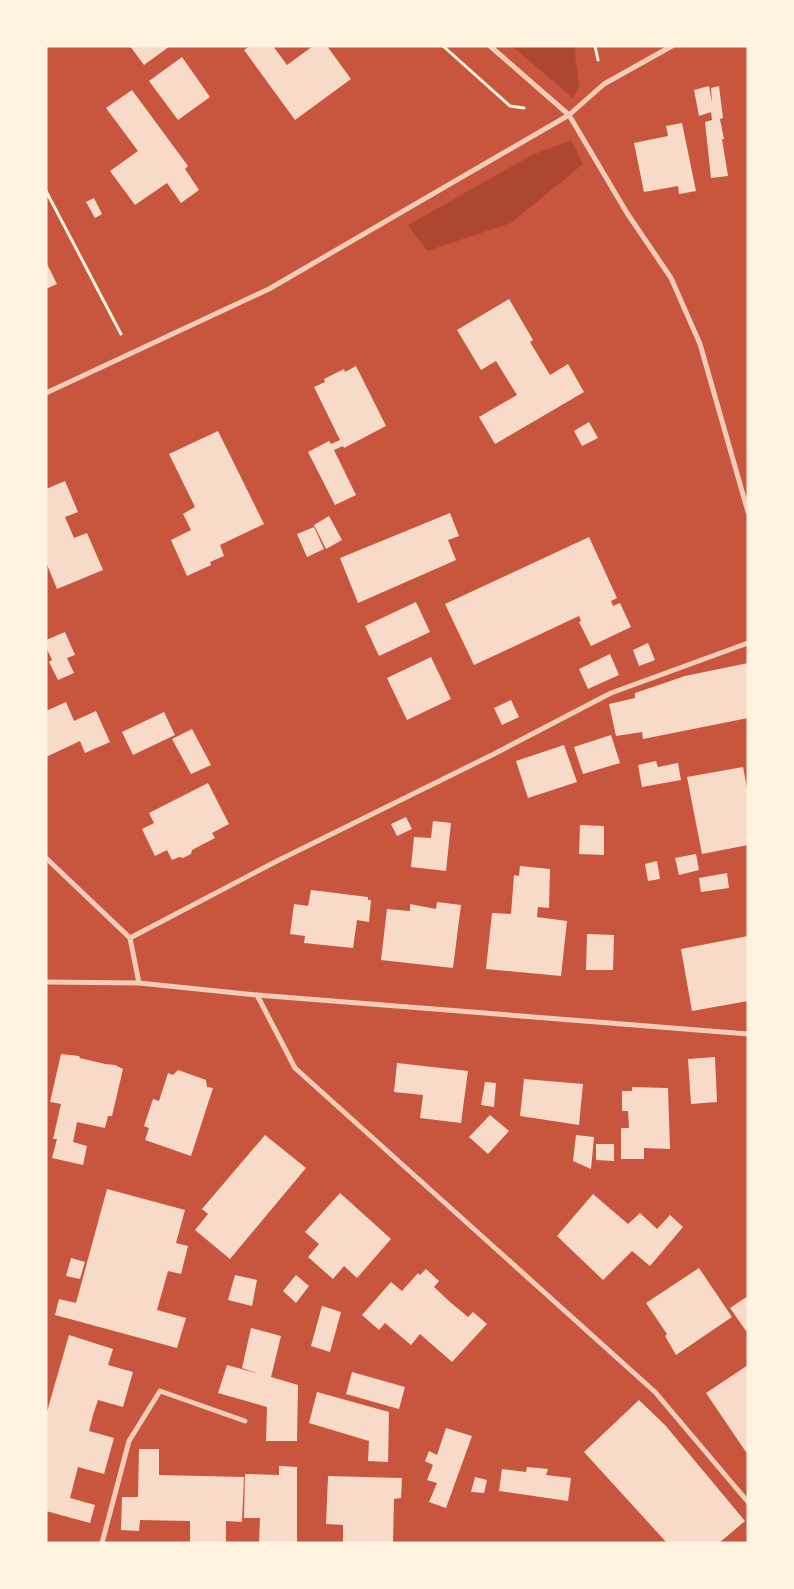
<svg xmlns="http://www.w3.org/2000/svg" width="794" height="1589" viewBox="0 0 794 1589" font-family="Commissioner,sans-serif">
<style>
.green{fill:#ae4732}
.building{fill:#f7dbc8}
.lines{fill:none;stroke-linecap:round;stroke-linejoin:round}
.path{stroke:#fff3e0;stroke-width:3}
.minor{stroke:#f1ccb7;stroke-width:5}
</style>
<rect width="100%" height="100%" fill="#c8553d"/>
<g class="green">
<polygon points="512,46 574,46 579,86 573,98"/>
<polygon points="571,140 583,164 511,223 427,251 408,225 532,155"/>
</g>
<g class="building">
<polygon points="130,46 170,46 144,65"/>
<polygon points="250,46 273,46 287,65 313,46 327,46 351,79 295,120 244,50"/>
<polygon points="182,57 210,97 178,120 149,81"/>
<polygon points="709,86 712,103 711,88 719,86 723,118 720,119 724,139 722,139 728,176 711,178 705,122 712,120 711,112 699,116 694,90"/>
<polygon points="132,90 188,166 185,169 199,190 181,203 167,183 135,205 110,171 138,151 106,108"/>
<polygon points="682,123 696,191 679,194 678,186 644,192 634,143 668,136 666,126"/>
<polygon points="94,198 102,214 95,218 86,202"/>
<polygon points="46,262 57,284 46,289"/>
<polygon points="509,299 533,340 530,342 550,375 568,364 584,392 495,444 479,417 517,395 496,361 481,370 457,330"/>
<polygon points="356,366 386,426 344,448 343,446 334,450 356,495 335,505 308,452 329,441 331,444 340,440 314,387 325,382 324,379 344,369 345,372"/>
<polygon points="589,422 598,438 582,446 574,431"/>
<polygon points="218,431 264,524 220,545 224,556 210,562 211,565 187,576 171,540 191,530 183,514 195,507 169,454"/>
<polygon points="65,481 78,512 65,517 74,538 87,533 103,570 57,589 46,562 46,489"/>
<polygon points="450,513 459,536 448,540 456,560 358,603 340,558"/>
<polygon points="329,516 342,540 326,549 314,525"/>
<polygon points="314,527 324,549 307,557 297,534"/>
<polygon points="589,537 617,598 611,601 613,606 620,603 631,627 591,646 579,622 581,621 579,616 474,665 445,604"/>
<polygon points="416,602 430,632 379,656 365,626"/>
<polygon points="65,632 75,655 67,658 74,673 58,680 49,662 52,660 46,647 46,640"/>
<polygon points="648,643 655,660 639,666 633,650"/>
<polygon points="610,654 619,675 588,689 579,669"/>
<polygon points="431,657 451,699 407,720 387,678"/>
<polygon points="748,663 748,718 643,739 642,732 616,736 609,704 635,698 635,693 685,676"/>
<polygon points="511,700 519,717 502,725 494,708"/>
<polygon points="66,702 74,721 96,711 110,742 85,753 80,741 46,757 46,711"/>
<polygon points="164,712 175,735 133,755 122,732"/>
<polygon points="192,729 211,765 191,774 172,739"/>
<polygon points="611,735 620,763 583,774 574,747"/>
<polygon points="564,745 577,782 528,798 516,761"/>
<polygon points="656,761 658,767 678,763 681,780 642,787 638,765"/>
<polygon points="743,767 748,793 748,845 702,854 687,777"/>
<polygon points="208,783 229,824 212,833 215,838 192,850 191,854 183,858 179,857 172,860 167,850 155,856 142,829 154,823 149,813"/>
<polygon points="406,817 412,829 397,836 391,824"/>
<polygon points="433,821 451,823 446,871 411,867 414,837 431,838"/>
<polygon points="580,825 604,826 604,855 579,854"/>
<polygon points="696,854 699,870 679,875 675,858"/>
<polygon points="657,861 660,879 648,881 645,864"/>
<polygon points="520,866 550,869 549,908 538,907 537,917 567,921 561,976 486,969 492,913 511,914 514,875 519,876"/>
<polygon points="727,873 729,888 701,892 699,878"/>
<polygon points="311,890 368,897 368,900 371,900 369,922 357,920 353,948 304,943 305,936 290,934 294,904 308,906"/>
<polygon points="437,902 461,905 453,968 381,960 387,909 410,911 410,904 436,909"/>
<polygon points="587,934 614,935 613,970 586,970"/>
<polygon points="748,936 748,1001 692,1011 681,949"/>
<polygon points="61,1054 79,1056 80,1058 105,1064 115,1065 123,1069 112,1116 108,1116 105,1128 77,1122 73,1142 87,1146 83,1165 52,1158 57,1139 53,1139 61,1104 50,1102"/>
<polygon points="715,1057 717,1102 691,1104 688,1059"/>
<polygon points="397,1063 468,1071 461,1123 420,1118 423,1095 394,1092"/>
<polygon points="178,1070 206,1080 207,1087 213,1088 191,1156 145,1140 149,1128 144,1126 153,1099 159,1101 168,1073 173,1075"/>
<polygon points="524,1079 583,1084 579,1125 520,1116"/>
<polygon points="485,1082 496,1083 494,1107 481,1105"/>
<polygon points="632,1087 668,1088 670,1149 644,1148 644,1159 621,1159 621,1128 629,1128 628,1111 622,1111 622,1091 632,1091"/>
<polygon points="490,1115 509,1131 488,1154 469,1137"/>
<polygon points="265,1135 306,1168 230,1259 195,1230 208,1214 202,1209"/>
<polygon points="576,1135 594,1137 591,1169 573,1161"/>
<polygon points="596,1144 614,1144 614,1161 596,1160"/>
<polygon points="107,1189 185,1210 176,1243 188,1246 181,1274 168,1271 157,1310 186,1318 177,1348 55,1315 59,1299 76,1303"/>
<polygon points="340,1193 391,1239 357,1278 344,1266 333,1279 308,1257 319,1244 305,1232"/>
<polygon points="593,1194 628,1224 640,1213 657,1229 670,1215 683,1227 650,1266 632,1251 603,1280 557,1236"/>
<polygon points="71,1258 85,1262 80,1279 66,1276"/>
<polygon points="699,1268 732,1317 676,1355 665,1336 667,1334 646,1303"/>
<polygon points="426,1269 439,1281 434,1287 450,1302 468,1317 473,1312 487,1324 452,1362 420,1334 411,1345 385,1323 379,1330 362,1315 391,1282 402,1291 418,1273 420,1275"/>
<polygon points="235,1275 257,1280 252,1306 228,1300"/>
<polygon points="296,1275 309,1286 296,1303 283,1291"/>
<polygon points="748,1296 748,1330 746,1331 730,1308"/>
<polygon points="322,1306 341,1312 330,1352 311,1346"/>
<polygon points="251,1328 281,1336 271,1377 298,1385 297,1441 266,1441 267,1407 218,1393 227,1365 260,1374 242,1368"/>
<polygon points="69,1335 113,1349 108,1365 133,1372 123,1407 98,1400 93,1415 89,1431 114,1438 104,1474 78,1467 70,1498 95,1505 90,1523 46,1511 46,1415"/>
<polygon points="748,1365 748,1455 706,1393"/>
<polygon points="352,1372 405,1387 399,1409 346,1394"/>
<polygon points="317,1392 389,1412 388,1462 368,1461 369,1441 309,1423"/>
<polygon points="639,1400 665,1425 745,1521 719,1543 667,1543 584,1452"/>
<polygon points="446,1428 472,1436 446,1508 429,1502 437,1483 427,1480 433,1465 425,1461 429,1451 437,1455"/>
<polygon points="139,1449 159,1449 159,1475 244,1477 242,1522 226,1521 226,1543 190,1543 190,1521 140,1520 139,1531 121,1530 122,1497 138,1497"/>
<polygon points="279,1466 297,1467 297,1543 259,1543 260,1518 244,1518 245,1474 279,1475"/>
<polygon points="527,1467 548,1469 546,1475 571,1478 568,1501 499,1491 502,1469 526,1472"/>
<polygon points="328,1476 402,1478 401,1498 394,1499 393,1543 343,1543 343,1525 326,1524"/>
<polygon points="475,1477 487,1480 484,1493 471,1492"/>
</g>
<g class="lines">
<g class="path">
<polyline points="443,46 510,106 524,108"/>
<polyline points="595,46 598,60"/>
<polyline points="46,191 121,334"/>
</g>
<g class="minor">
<polyline points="490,46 569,115 627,213 671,278 700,344 748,512"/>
<polyline points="46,393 269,289 569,115 604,84 672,46"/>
<polyline points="46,858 130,938 139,983 257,995 295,1068 655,1392 748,1502"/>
<polyline points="130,938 277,861 492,755 611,693 748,643"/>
<polyline points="46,982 139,983"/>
<polyline points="257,995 748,1034"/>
<polyline points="102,1543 129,1441 160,1391 245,1421"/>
</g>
</g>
<rect width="794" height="1589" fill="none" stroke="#fff3e0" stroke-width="95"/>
</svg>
